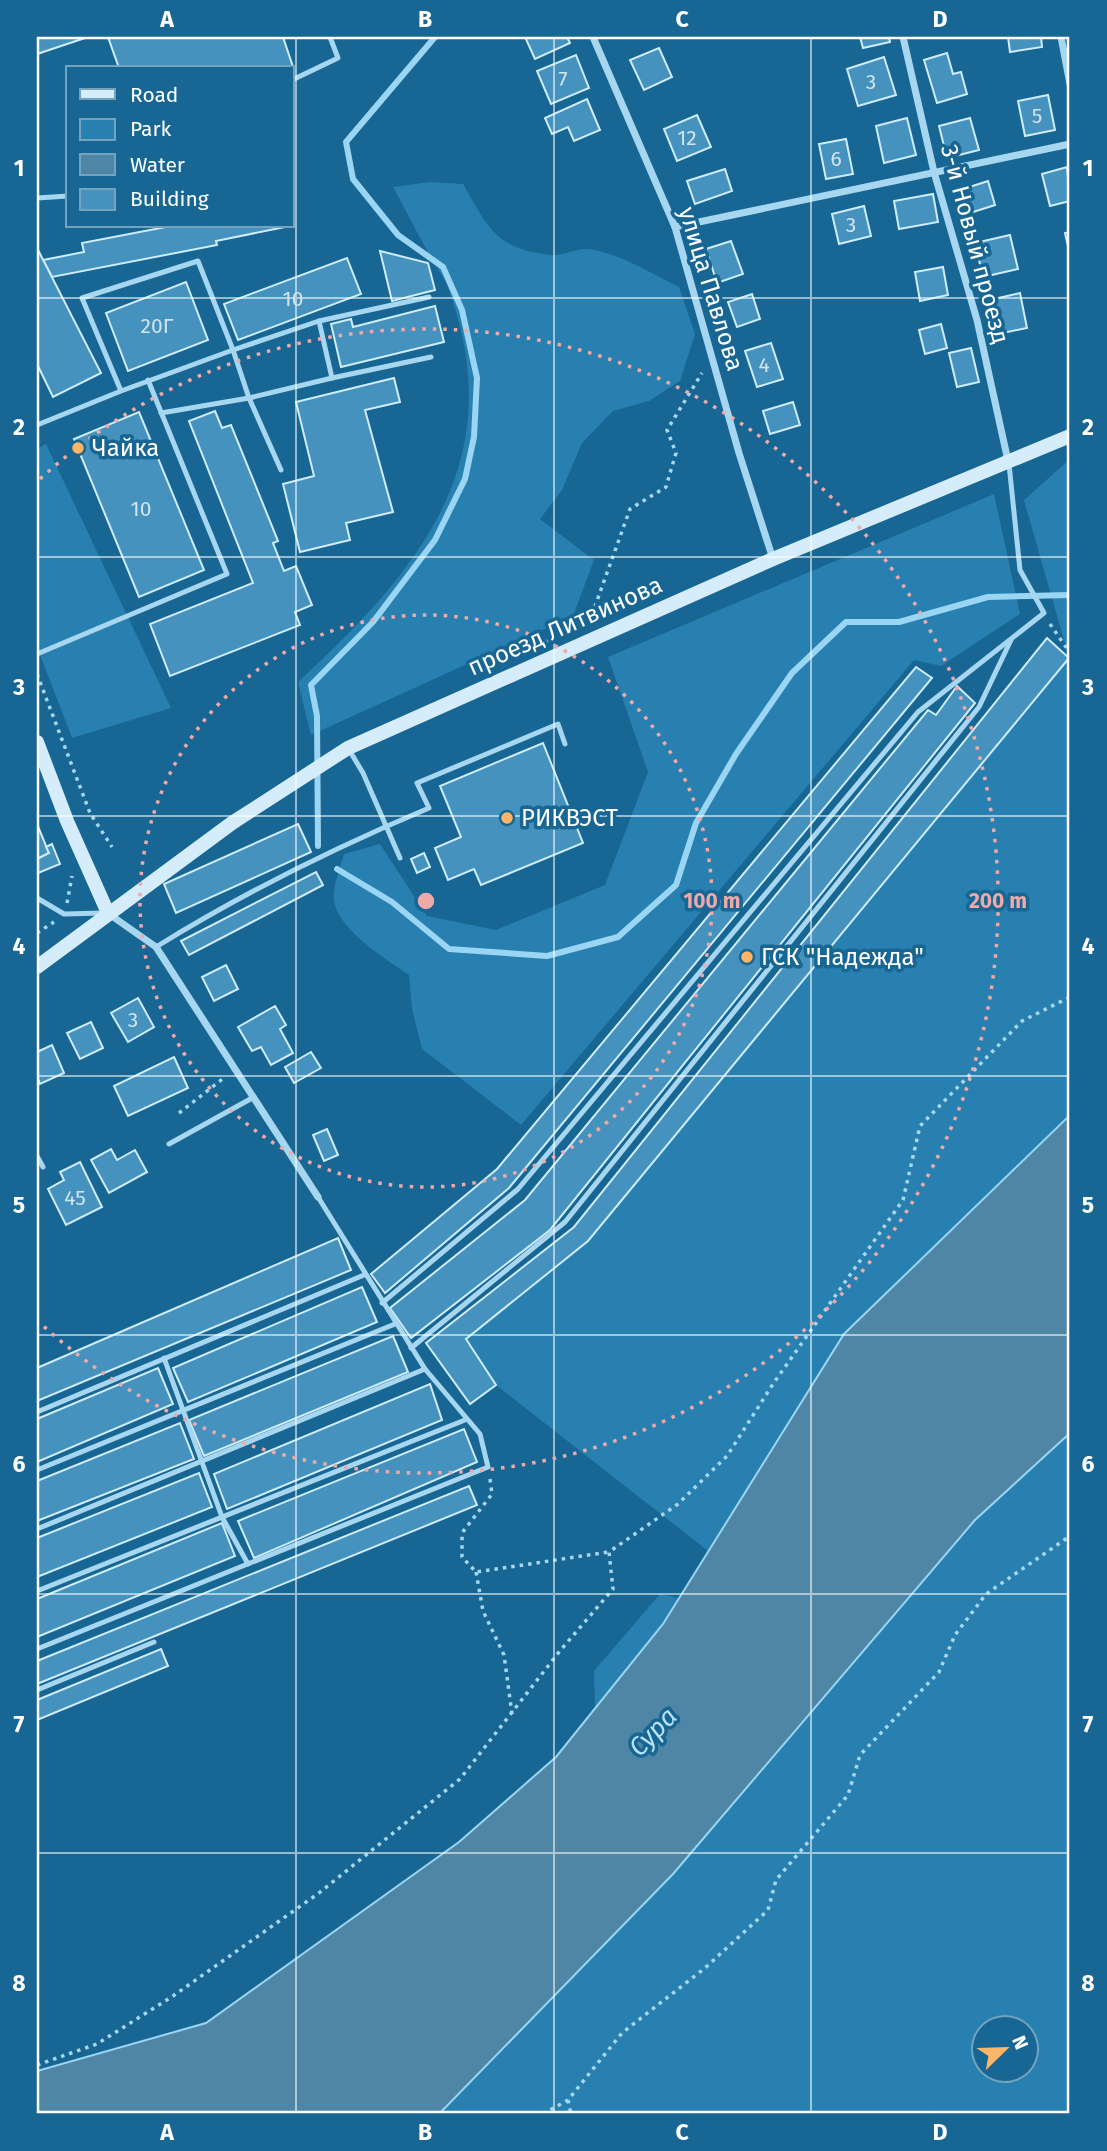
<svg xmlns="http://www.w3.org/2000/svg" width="1107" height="2151" viewBox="0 0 1107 2151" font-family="'Fira Sans',sans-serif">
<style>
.green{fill:#2780b0;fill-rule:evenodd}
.water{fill:#4f86a5;stroke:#9ad5f3;stroke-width:2}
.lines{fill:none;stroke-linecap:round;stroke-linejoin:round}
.stream{stroke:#9ad5f3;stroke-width:6}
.building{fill:#4492bd;stroke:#ceecfb;stroke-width:2}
.path{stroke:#a7d7f0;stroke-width:3.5;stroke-dasharray:3.5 5;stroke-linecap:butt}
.lane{stroke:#a7d7f0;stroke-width:5}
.street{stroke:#a7d7f0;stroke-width:7}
.secondary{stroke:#d5edfb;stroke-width:14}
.grid{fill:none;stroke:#fff;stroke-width:2;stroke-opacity:0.55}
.ring{fill:none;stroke:#efa9a9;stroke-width:3.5;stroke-dasharray:3.5 7}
.poi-dot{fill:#ffb567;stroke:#176693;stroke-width:2.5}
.labels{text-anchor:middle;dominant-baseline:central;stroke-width:7;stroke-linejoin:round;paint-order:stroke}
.number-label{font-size:21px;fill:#d0e4ee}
.street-label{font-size:24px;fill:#fff;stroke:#176693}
.poi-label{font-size:24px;fill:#fff;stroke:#176693;text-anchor:start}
.water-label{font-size:26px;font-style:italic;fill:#b7e2f7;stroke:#176693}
.centre{fill:#efa9a9;stroke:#176693;stroke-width:3.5}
.ring-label{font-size:21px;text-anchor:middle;font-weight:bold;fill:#efa9a9;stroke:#176693;stroke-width:7;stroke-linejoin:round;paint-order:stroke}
.neatline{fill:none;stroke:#fff;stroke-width:2.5}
.grid-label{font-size:23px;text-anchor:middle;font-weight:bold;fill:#fff}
</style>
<rect width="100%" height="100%" fill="#176693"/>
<g class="green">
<path d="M430 182 463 184C488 227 495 249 551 255 563 256 576 248 588 249 619 253 651 273 679 287L695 334 680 381 649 401 613 411 582 443 562 490 540 519 594 560 573 616 311 735 298 682C420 569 513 460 447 285 443 275 436 267 431 258 418 234 406 211 393 187Z"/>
<polygon points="46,444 171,708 72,738 37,647 37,449"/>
<polygon points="1070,459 1070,1115 844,1334 708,1551 496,1385 466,1339 588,1241 1069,658 1024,500"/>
<path d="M994 494 1020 614 941 666 914 660 521 1125 422 1049 412 1009 409 975C385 958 329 925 334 892 335 879 341 866 344 854L380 844 427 916 496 930 605 885 648 772 608 657Z"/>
<path d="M1070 1433V2114H439L673 1874 975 1520ZM984 2028H1026V2070H984Z"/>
<polygon points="660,1594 679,1598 663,1624 595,1708 594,1671"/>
</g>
<polygon class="water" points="1070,1115 1070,1433 975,1520 673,1874 439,2114 37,2114 37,2071 206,2023 459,1842 556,1757 663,1624 844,1334"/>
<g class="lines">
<g class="stream">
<polyline points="318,846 317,716 311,685 373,622 435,540 465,479 474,437 477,378 462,310 443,267 398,235 353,179 346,142 435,37"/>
<polyline points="337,869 392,902 449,949 547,956 618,937 676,885 696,823 736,754 792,673 846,622 899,622 988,597 1070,595"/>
</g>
</g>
<g class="building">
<polygon points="37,37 88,37 37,54"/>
<polygon points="108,37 283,37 294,70 119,68"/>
<polygon points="525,37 567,37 570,43 535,59"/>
<polygon points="860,37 889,37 890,42 863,48"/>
<polygon points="1008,37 1041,37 1042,47 1010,52"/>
<polygon points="659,48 672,77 644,90 630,60"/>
<polygon points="947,53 953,74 961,72 967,94 937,103 924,60"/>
<polygon points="576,55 589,88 551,104 537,71"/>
<polygon points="884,57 896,95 858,106 847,69"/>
<polygon points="1048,95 1055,130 1025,136 1018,101"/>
<polygon points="587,99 600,130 574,141 568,127 552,134 545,118"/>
<polygon points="697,115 711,147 677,161 664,129"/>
<polygon points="907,118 916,155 884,163 876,126"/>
<polygon points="970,118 979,150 947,158 939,126"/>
<polygon points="846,139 853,174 826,179 819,144"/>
<polygon points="1067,167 1070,201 1050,206 1042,174"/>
<polygon points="725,169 732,191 695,204 687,181"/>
<polygon points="988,181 995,205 967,214 960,190"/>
<polygon points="933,194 938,222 899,229 894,201"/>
<polygon points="864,206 871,236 839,244 832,214"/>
<polygon points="171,226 285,227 216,241 217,245 52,277 43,260 84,252 82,243"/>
<polygon points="1070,232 1070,255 1065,233"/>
<polygon points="1010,235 1018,269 983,277 975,243"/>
<polygon points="731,241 743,274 717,283 706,249"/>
<polygon points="37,248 101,373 53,397 37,364"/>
<polygon points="380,251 428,263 435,290 392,301"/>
<polygon points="347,258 361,294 238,340 224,304"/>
<polygon points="943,267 948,295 920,301 915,272"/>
<polygon points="186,282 208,340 128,371 106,313"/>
<polygon points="1020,293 1027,328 993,335 985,301"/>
<polygon points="752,294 760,319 737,327 728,302"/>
<polygon points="435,306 444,342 341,367 331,324 351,319 353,327"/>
<polygon points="941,324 947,348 925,354 919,330"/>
<polygon points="771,343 783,379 757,387 745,351"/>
<polygon points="971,348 979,382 957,387 949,353"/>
<polygon points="394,378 400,402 365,410 393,512 346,523 350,540 300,552 283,484 314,476 296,402"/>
<polygon points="793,402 800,425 770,434 763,411"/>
<polygon points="215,411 222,428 231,425 278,541 273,543 284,571 296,566 312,605 295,612 300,625 170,676 150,624 253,583 189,421"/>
<polygon points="139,412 204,570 139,597 74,439"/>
<polygon points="1047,638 1069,658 588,1241 466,1339 496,1385 470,1404 426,1343 574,1227"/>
<polygon points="916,667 932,678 509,1188 385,1293 371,1274 497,1169"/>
<polygon points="957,686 975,703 550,1230 411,1338 390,1308 525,1200 928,710 936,715"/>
<polygon points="543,743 583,843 481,885 474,869 448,880 435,848 461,837 440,786"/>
<polygon points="37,824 49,853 37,859"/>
<polygon points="298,824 311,852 176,913 164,884"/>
<polygon points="52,844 60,864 38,873 37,859 49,853 46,847"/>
<polygon points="424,853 430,867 417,873 411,859"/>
<polygon points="316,872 323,885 189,955 181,941"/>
<polygon points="226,965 238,989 214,1001 202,977"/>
<polygon points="138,998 154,1027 128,1042 111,1013"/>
<polygon points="275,1006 286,1025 280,1029 293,1053 271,1065 261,1047 252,1051 238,1027"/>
<polygon points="91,1022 103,1048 80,1059 67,1033"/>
<polygon points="52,1045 64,1073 40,1084 37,1076 37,1052"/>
<polygon points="311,1052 321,1068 294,1083 285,1067"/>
<polygon points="174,1057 188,1088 128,1116 114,1086"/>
<polygon points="327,1129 338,1155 324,1161 313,1135"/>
<polygon points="111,1149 117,1160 135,1150 147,1172 109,1193 91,1160"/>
<polygon points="80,1162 102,1207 66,1225 48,1189 64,1180 60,1172"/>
<polygon points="338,1238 351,1270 37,1401 37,1368"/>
<polygon points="362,1287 377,1322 188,1402 173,1368"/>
<polygon points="393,1336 408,1372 204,1456 189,1420"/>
<polygon points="158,1368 173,1404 37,1462 37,1419"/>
<polygon points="430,1384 442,1420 227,1509 214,1474"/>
<polygon points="180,1423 194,1459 37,1521 37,1481"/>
<polygon points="464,1429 477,1462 254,1558 238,1521"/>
<polygon points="199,1473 212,1507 37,1577 37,1538"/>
<polygon points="469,1486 477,1505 37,1684 37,1661"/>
<polygon points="222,1523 235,1556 37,1637 37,1599"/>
<polygon points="161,1649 168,1666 37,1720 37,1700"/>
</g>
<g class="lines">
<g class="path">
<polyline points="589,623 630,509 666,487 676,453 667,430 702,373"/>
<polyline points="1050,624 1070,653"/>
<polyline points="37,674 90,813 112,847"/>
<polyline points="67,903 72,876"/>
<polyline points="37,933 54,922"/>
<polyline points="179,1113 225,1077"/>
<polyline points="490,1479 492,1494 462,1533 462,1557 476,1572 609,1552"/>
<polyline points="476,1572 483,1611 504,1655 512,1714"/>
<polyline points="37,2065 97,2044 173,1996 319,1893 460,1779 559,1652 613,1589 609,1552 678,1504 727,1456 773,1384 903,1200 920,1126 1022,1021 1070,997"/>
<polyline points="568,2100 571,2114"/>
<polyline points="543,2114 568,2100 622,2033 705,1968 768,1910 776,1880 848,1795 860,1755 939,1672 955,1635 986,1594 1070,1536"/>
</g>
<g class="lane">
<polyline points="292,80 338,58 330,37"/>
<polyline points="37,198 68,196"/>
<polyline points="332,378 431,357"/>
<polyline points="161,413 249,398 332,378 319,321 429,297"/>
<polyline points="37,425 121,391 82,298 198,261 233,350 121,391"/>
<polyline points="281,470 249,398 233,350 319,321"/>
<polyline points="37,654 227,574 148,380"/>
<polyline points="348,748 363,773 400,858"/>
<polyline points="37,898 64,914 103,913"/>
<path d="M156 947C243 893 334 848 429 808L417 783 558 724 565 744"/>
<polyline points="169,1144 254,1097"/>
<polyline points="37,1156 43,1167"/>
<polyline points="382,1303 518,1189 918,712 1044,613 1020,570 1009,464"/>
<polyline points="411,1348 565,1222 979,707 1011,640"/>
<polyline points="164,1358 222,1517 248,1564"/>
<polyline points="37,1412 364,1275"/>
<polyline points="37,1470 395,1324"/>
<polyline points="37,1529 425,1369"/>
<polyline points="37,1591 465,1420"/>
<polyline points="37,1649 488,1467 480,1434 425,1369 318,1197"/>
<polyline points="37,1690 154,1642"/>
</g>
<g class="street">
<polyline points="593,37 675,227 739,453 773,559"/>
<polyline points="903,37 934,172 977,320 1008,461"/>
<polyline points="1061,37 1070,84"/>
<polyline points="675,227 1070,144"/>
<polyline points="109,914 156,947 318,1197"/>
</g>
<g class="secondary">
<polyline points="37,742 67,821 108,913"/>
<polyline points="37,967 232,823 348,748 773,559 1070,436"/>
</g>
</g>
<path class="grid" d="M296 37V2114M554 37V2114M811 37V2114M37 298H1070M37 557H1070M37 816H1070M37 1076H1070M37 1335H1070M37 1594H1070M37 1853H1070"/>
<g class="ring">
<circle cx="426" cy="901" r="286"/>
<path d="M40 479A572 572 0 1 1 40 1323"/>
</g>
<g class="poi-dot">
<circle cx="78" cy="448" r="7"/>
<circle cx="507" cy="818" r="7"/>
<circle cx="747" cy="957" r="7"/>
</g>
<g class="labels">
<g class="number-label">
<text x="563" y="79">7</text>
<text x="871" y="82">3</text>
<text x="1037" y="116">5</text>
<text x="687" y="138">12</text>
<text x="836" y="159">6</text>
<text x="851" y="225">3</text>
<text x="293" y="299">10</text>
<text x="157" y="326">20Г</text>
<text x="764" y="365">4</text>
<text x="141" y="509">10</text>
<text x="133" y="1020">3</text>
<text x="75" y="1198">45</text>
</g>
<g class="street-label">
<text transform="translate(975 244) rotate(75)">3-й Новый проезд</text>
<text transform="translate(711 289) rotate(73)">улица Павлова</text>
<text transform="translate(565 626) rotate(-24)">проезд Литвинова</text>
</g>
<g class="poi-label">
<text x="92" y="448">Чайка</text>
<text x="521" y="818">РИКВЭСТ</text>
<text x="761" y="957">ГСК "Надежда"</text>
</g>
<g class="water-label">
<text transform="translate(653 1732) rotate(-46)">Сура</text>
</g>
</g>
<circle cx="426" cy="901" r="10" class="centre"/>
<g class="ring-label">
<text x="712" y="908">100 m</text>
<text x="998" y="908">200 m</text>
</g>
<rect width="1107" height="2151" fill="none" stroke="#176693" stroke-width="77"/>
<rect x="66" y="66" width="228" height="161" fill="#176693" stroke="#74a3be" stroke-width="2"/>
<rect x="80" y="89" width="35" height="10" fill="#d5edfb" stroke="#74a3be" stroke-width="2"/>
<text x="130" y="102" font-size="21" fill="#ffffff">Road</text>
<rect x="80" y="119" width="35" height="21" fill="#2780b0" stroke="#74a3be" stroke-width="2"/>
<text x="130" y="136" font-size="21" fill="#ffffff">Park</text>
<rect x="80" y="154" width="35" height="21" fill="#4f86a5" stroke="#74a3be" stroke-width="2"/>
<text x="130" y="172" font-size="21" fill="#ffffff">Water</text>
<rect x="80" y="189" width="35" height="21" fill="#4492bd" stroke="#74a3be" stroke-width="2"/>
<text x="130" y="206" font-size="21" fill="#ffffff">Building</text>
<g transform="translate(1005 2049) rotate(67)"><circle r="33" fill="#176693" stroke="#74a3be" stroke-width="2"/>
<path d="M0-5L12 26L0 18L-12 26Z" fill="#ffb567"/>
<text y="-10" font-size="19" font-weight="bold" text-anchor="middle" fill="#ffffff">N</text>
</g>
<rect x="38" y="38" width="1030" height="2074" class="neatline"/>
<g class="grid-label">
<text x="167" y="27">A</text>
<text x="425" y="27">B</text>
<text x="682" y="27">C</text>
<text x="940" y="27">D</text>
<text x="19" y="176">1</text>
<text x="1088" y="176">1</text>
<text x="19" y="435">2</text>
<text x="1088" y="435">2</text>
<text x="19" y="695">3</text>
<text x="1088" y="695">3</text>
<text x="19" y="954">4</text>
<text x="1088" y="954">4</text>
<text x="19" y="1213">5</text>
<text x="1088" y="1213">5</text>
<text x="19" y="1472">6</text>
<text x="1088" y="1472">6</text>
<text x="19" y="1732">7</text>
<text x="1088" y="1732">7</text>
<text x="19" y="1991">8</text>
<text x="1088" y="1991">8</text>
<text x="167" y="2140">A</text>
<text x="425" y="2140">B</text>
<text x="682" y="2140">C</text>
<text x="940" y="2140">D</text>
</g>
</svg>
